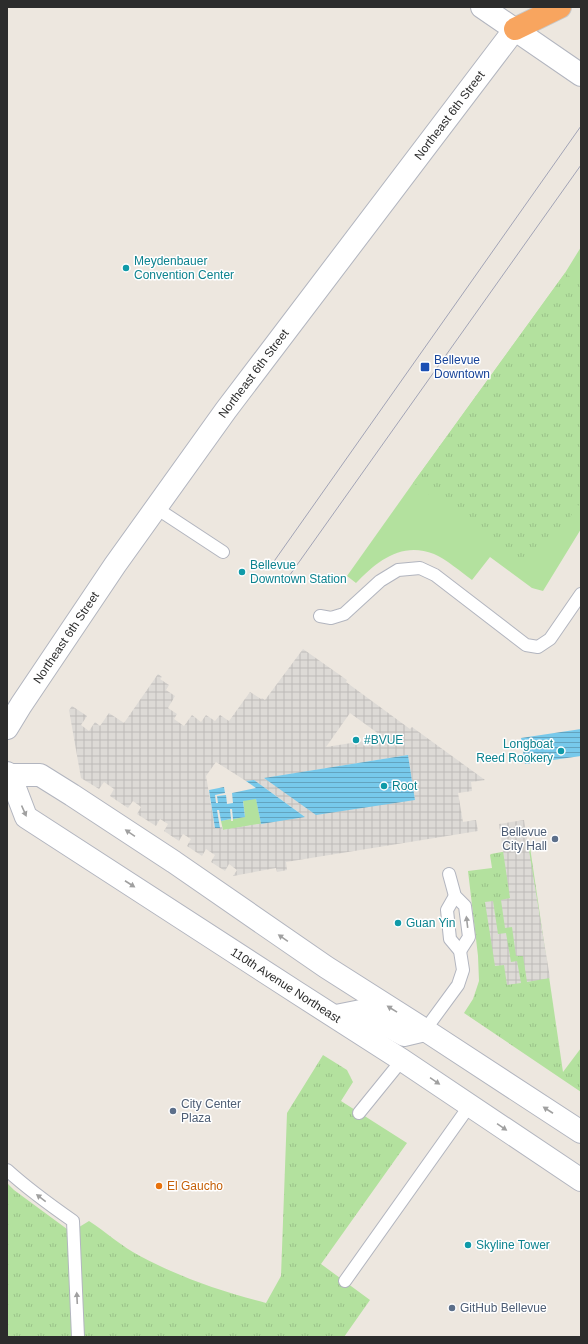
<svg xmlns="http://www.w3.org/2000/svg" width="588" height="1344" viewBox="0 0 588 1344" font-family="Helvetica,sans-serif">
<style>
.grass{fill:#b3e19e}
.park{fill:url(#park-tufts)}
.plaza{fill:url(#plaza-grid);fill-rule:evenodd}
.water{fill:url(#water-rules)}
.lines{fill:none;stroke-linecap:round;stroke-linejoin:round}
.service-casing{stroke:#b2b5bf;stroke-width:14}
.tertiary-casing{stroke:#b2b5bf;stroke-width:24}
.secondary-casing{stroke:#b2b5bf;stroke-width:24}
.motorway-casing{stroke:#c8c8c8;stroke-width:24}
.service{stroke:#fff;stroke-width:12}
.tertiary{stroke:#fff;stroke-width:22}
.secondary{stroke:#fff;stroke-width:22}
.motorway{stroke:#f8a55f;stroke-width:22}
.tram{stroke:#a2a4b6;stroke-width:1}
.oneway{fill:#a0a0a0}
.culture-dot{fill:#0f9aa8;stroke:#fff;stroke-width:1.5}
.transit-dot{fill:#1a4fb4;stroke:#fff;stroke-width:1.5}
.service-dot{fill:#5c6f8a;stroke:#fff;stroke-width:1.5}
.food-dot{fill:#e8710a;stroke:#fff;stroke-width:1.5}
.labels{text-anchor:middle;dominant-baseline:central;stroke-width:3;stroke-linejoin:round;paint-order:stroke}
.street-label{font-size:12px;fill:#2c2c2c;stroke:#fff}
.culture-label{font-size:12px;fill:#0d838f;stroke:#fff;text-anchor:start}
.transit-label{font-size:12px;fill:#164399;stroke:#fff;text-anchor:start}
.service-label{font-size:12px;fill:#4e5e75;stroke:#fff;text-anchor:start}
.food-label{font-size:12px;fill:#c56008;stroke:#fff;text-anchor:start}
</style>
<defs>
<pattern id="park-tufts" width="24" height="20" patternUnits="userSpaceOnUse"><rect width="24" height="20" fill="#b3e19e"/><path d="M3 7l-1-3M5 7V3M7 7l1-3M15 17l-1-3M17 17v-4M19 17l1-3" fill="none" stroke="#9ac188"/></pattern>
<pattern id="plaza-grid" width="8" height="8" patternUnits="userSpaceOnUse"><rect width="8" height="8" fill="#dddad6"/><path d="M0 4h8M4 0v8" fill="none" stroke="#bebbb8"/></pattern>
<pattern id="water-rules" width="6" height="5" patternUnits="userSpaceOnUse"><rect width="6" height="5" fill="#77c9eb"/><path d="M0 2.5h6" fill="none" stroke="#62a3bf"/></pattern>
</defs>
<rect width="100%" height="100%" fill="#ede7df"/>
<g class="grass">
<path d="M581 247V529L543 591 532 588 490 557 472 580C461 572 446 559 434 554 402 541 377 561 356 583L347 576 413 483 565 273Z"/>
<polygon points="256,798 261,824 223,830 221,821 231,819 231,821 233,821 233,819 245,817 243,800"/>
</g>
<g class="park">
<polygon points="565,273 581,285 581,502 546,550 529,557 516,557 413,483"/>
<polygon points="530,847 563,1072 581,1048 581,1092 464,1013 473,999 479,981 478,956 468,871 492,868 490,855 491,854"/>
<path d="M323 1055 347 1070 353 1082 341 1101 407 1143 321 1264 370 1300 344 1337H7V1183L14 1190 71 1232 89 1221C106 1232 122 1247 140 1256 179 1277 223 1292 266 1303L281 1276 287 1113Z"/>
</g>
<g class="plaza">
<path d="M303 649 347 680 346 682 410 729 412 727 485 780 471 782 472 791 458 793 463 822 476 820 478 831 286 862 287 870 277 872 276 868 233 876 237 870 229 864 225 871 211 862 215 855 206 849 202 856 187 846 191 839 183 834 179 841 164 831 168 824 160 819 156 826 137 814 141 807 133 801 128 808 110 796 114 789 104 782 99 789 81 778 69 710 72 706 87 716 81 725 89 731 95 722 100 726 109 713 124 723 158 674 162 677 160 679 169 685 166 690 175 696 168 708 177 714 174 719 184 726 192 715 201 722 206 715 215 721 220 715 229 721 250 692 261 699 262 698 265 700ZM350 713 383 737V738L326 747ZM408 755 415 800 264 779 265 778ZM216 762 246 781 254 780 304 816 223 830 222 827 215 828 206 776Z"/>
<polygon points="524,820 550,978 527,982 523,956 516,956 512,927 505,928 501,900 510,898 499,824"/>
<polygon points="493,901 498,934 506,933 511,962 517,961 521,983 507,985 504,965 495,966 485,902"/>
</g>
<g class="water">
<polygon points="581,729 581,756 525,764 521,738"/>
<polygon points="408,755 415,800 316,815 264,778"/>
<polygon points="254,780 305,817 261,824 256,799 243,801 245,817 233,819 232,809 230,809 231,819 221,821 219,810 217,810 220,828 215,828 209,790 224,787 225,793 215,795 216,803 218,803 217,796 226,795 227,804 233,803 232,793 256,788 246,781"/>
</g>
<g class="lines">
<g class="service-casing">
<g id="service">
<polyline points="156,508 223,552"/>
<polyline points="320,616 331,618 344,614 380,581 398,570 420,568 435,575 526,645 538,647 550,639 581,594"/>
<polyline points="449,874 455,896 465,906 469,937 460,951"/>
<polyline points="425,1030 458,985 463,970 460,951 450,939 447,910 455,896"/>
<polyline points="359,1113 402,1060"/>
<path d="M7 1170C28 1189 50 1205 73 1221L78 1337"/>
<polyline points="345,1281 470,1105"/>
</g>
</g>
<g class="tertiary-casing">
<g id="tertiary">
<path id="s1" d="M7 728 21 705 115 565 226 410 515 29"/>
<path id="s2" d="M7 773 10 775 26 817 296 992 402 1060 581 1180"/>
<polyline points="10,775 40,775 72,795 174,862 326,967 425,1030 581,1132"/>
<polyline points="336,1016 361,1011 404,1035 425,1030"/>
</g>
</g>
<g class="secondary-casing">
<polyline id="secondary" points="482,7 581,75"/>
</g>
<g class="motorway-casing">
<polyline id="motorway" points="515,29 560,7"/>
</g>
<use href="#service" class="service"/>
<use href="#tertiary" class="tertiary"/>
<use href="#secondary" class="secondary"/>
<use href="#motorway" class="motorway"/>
<g class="tram">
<polyline points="270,567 581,126"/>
<polyline points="287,579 581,165"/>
</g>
</g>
<defs><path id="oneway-solid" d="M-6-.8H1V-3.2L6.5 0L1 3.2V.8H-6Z"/></defs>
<g class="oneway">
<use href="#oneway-solid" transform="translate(24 811) rotate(66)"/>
<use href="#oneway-solid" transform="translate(130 833) rotate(-146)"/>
<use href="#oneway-solid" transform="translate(130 884) rotate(33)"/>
<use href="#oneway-solid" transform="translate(467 922) rotate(-97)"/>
<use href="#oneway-solid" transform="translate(283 938) rotate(-145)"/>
<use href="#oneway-solid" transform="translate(392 1009) rotate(-148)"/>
<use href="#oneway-solid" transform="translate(435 1081) rotate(34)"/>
<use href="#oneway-solid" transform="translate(548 1110) rotate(-147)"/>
<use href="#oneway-solid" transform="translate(502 1127) rotate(34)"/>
<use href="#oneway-solid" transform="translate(41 1198) rotate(-142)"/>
<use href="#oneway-solid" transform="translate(77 1298) rotate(-93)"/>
</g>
<g class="culture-dot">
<circle cx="126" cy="268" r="4"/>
<circle cx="242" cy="572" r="4"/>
<circle cx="356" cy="740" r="4"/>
<circle cx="561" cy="751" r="4"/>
<circle cx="384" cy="786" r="4"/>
<circle cx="398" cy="923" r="4"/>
<circle cx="468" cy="1245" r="4"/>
</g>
<rect class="transit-dot" x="420" y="362" width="10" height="10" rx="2"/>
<g class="service-dot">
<circle cx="555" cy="839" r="4"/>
<circle cx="173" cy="1111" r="4"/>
<circle cx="452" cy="1308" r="4"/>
</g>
<circle class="food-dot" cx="159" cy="1186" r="4"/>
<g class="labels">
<g class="street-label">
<text stroke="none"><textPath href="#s1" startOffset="756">Northeast 6th Street</textPath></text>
<text stroke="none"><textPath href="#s1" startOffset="432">Northeast 6th Street</textPath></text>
<text stroke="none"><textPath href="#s1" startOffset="108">Northeast 6th Street</textPath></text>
<text stroke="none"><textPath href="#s2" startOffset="358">110th Avenue Northeast</textPath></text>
</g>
<g class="culture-label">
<text x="134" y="261">Meydenbauer<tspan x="134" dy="14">Convention Center</tspan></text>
<text x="250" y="565">Bellevue<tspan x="250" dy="14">Downtown Station</tspan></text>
<text x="364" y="740">#BVUE</text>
<text x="553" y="744" text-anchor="end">Longboat<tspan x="553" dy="14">Reed Rookery</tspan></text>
<text x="392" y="786">Root</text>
<text x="406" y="923">Guan Yin</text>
<text x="476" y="1245">Skyline Tower</text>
</g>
<g class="transit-label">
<text x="434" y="360">Bellevue<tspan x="434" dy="14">Downtown</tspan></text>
</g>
<g class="service-label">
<text x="547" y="832" text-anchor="end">Bellevue<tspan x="547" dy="14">City Hall</tspan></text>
<text x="181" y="1104">City Center<tspan x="181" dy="14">Plaza</tspan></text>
<text x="460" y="1308">GitHub Bellevue</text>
</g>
<g class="food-label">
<text x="167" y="1186">El Gaucho</text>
</g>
</g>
<rect width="588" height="1344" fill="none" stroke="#2c2c2c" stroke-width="16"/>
</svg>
